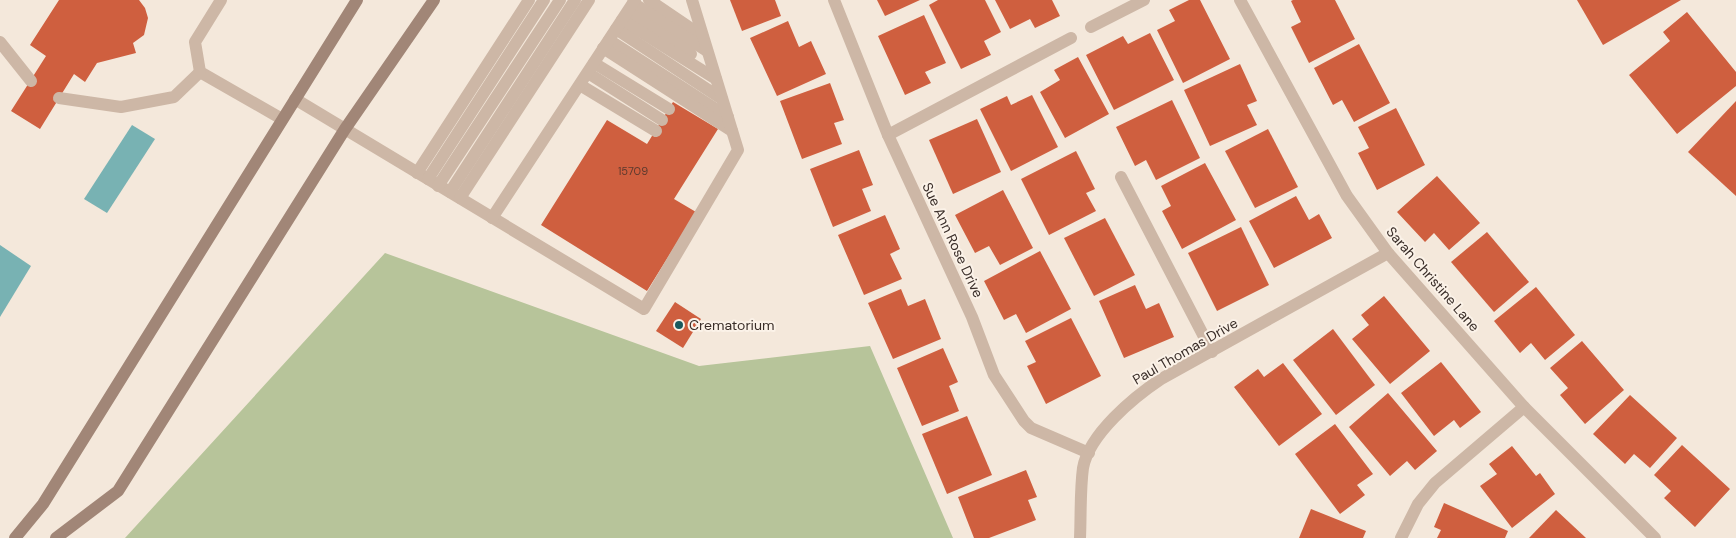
<svg xmlns="http://www.w3.org/2000/svg" width="1736" height="538" viewBox="0 0 1736 538" font-family="'DM Sans',sans-serif">
<style>
.green{fill:#b7c49a}
.water{fill:#78b2b3}
.building{fill:#cf5f3f}
.lines{fill:none;stroke-linecap:round;stroke-linejoin:round}
.service{stroke:#cdb7a6;stroke-width:12}
.minor{stroke:#cdb7a6;stroke-width:12}
.secondary{stroke:#a18677;stroke-width:12}
.poi-dot{fill:#1a5a5e;stroke:#fbf2e8;stroke-width:2}
.labels{text-anchor:middle;dominant-baseline:central;stroke-width:4;stroke-linejoin:round;paint-order:stroke}
.number-label{font-size:11px;fill:#5e3a2e}
.street-label{font-size:14px;fill:#392d28;stroke:#fbf2e8}
.poi-label{font-size:14px;fill:#392d28;stroke:#fbf2e8;text-anchor:start}
</style>
<rect width="100%" height="100%" fill="#f4e8db"/>
<polygon class="green" points="385,253 699,366 870,346 953,538 125,538"/>
<g class="water">
<polygon points="132,125 155,139 107,213 84,199"/>
<polygon points="0,245 31,266 0,317"/>
</g>
<g class="building">
<polygon points="59,0 139,0 145,8 148,18 144,35 133,43 136,53 97,63 85,82 74,74 40,129 11,111 46,56 30,45"/>
<polygon points="730,0 775,0 781,16 742,31"/>
<polygon points="877,0 920,0 885,16"/>
<polygon points="938,0 985,0 1001,32 984,41 991,55 961,69 929,5"/>
<polygon points="995,0 1052,0 1060,16 1035,28 1030,19 1010,29"/>
<polygon points="1189,0 1200,0 1230,59 1183,83 1157,30 1175,21 1169,10"/>
<polygon points="1293,0 1335,0 1355,39 1309,63 1291,27 1301,22 1291,1"/>
<polygon points="1577,0 1681,0 1603,45"/>
<polygon points="1687,12 1736,72 1736,86 1677,134 1629,75 1670,41 1663,32"/>
<polygon points="924,15 946,63 925,72 931,83 905,95 878,36"/>
<polygon points="788,21 799,47 811,41 826,74 777,96 750,38"/>
<polygon points="1150,33 1174,80 1114,110 1086,55 1123,36 1128,44"/>
<polygon points="1359,44 1390,103 1354,122 1342,100 1333,105 1314,68"/>
<polygon points="1078,57 1109,114 1065,138 1040,92 1060,80 1054,70"/>
<polygon points="1240,64 1257,101 1247,105 1257,125 1210,146 1184,90"/>
<polygon points="830,83 844,120 834,123 842,144 802,159 780,101"/>
<polygon points="1032,95 1058,147 1011,171 980,109 1007,96 1011,105"/>
<polygon points="1172,100 1200,158 1156,180 1146,160 1135,166 1116,127"/>
<polygon points="1736,101 1736,196 1688,152"/>
<polygon points="673,102 718,129 674,199 696,212 647,291 541,225 607,120 647,144"/>
<polygon points="1396,108 1425,165 1377,190 1358,153 1369,148 1358,127"/>
<polygon points="977,119 1001,172 953,194 929,140"/>
<polygon points="1268,129 1298,187 1255,208 1225,151"/>
<polygon points="859,150 873,185 862,189 871,211 833,227 810,169"/>
<polygon points="1076,151 1095,189 1086,193 1096,211 1049,235 1021,179"/>
<polygon points="1205,163 1236,220 1182,249 1162,211 1171,206 1161,186"/>
<polygon points="1437,176 1480,223 1449,250 1434,233 1425,242 1397,212"/>
<polygon points="1003,190 1033,248 1000,265 989,246 975,253 955,215"/>
<polygon points="1296,196 1309,220 1319,214 1332,238 1274,268 1249,221"/>
<polygon points="885,215 900,249 890,254 902,279 864,295 838,235"/>
<polygon points="1105,218 1135,275 1094,296 1064,238"/>
<polygon points="1241,227 1269,285 1217,311 1188,253"/>
<polygon points="1487,232 1529,282 1494,312 1451,262"/>
<polygon points="1040,251 1071,309 1026,333 1016,314 1004,320 984,281"/>
<polygon points="1135,285 1146,309 1159,303 1174,337 1124,358 1099,301"/>
<polygon points="1536,287 1575,335 1545,360 1531,343 1520,353 1494,321"/>
<polygon points="901,289 908,306 925,299 941,339 893,359 868,303"/>
<polygon points="1384,296 1430,351 1390,384 1352,339 1369,325 1361,315"/>
<polygon points="675,302 701,319 683,348 656,331"/>
<polygon points="1071,318 1101,376 1046,404 1027,366 1036,362 1025,341"/>
<polygon points="1333,329 1375,385 1336,415 1293,360"/>
<polygon points="1582,341 1624,390 1585,424 1560,395 1568,388 1550,368"/>
<polygon points="943,348 958,382 949,386 959,411 922,426 897,368"/>
<polygon points="1441,362 1481,412 1460,428 1454,420 1434,436 1401,393"/>
<polygon points="1283,363 1322,414 1279,446 1234,387 1258,369 1264,377"/>
<polygon points="1388,393 1437,451 1415,470 1407,461 1390,476 1349,427"/>
<polygon points="1630,395 1677,438 1650,468 1634,454 1625,464 1593,434"/>
<polygon points="967,416 992,475 947,494 922,434"/>
<polygon points="1335,424 1373,474 1357,485 1365,495 1340,514 1295,454"/>
<polygon points="1682,445 1730,489 1695,527 1664,498 1671,491 1654,475"/>
<polygon points="1512,446 1536,476 1540,473 1555,494 1512,528 1480,486 1497,474 1489,464"/>
<polygon points="1026,470 1037,497 1028,500 1036,520 989,538 974,538 958,497"/>
<polygon points="1444,503 1508,531 1505,538 1437,538 1441,530 1434,527"/>
<polygon points="1311,509 1366,531 1363,538 1299,538"/>
<polygon points="1556,510 1586,538 1529,538"/>
</g>
<g class="lines">
<g class="service">
<polyline points="221,0 195,42 200,72 282,119"/>
<polyline points="649,0 702,36"/>
<polyline points="633,3 707,51"/>
<polyline points="628,12 691,54"/>
<polyline points="622,20 716,79"/>
<polyline points="1091,27 1144,0"/>
<polyline points="616,29 722,99"/>
<polyline points="609,40 728,117"/>
<polyline points="0,42 31,81"/>
<polyline points="603,48 732,131"/>
<polyline points="594,63 669,109"/>
<polyline points="588,73 662,120"/>
<polyline points="580,85 656,131"/>
<polyline points="59,98 121,107 174,97 200,72"/>
<polyline points="295,99 644,309 738,150 692,0"/>
<polyline points="888,135 1071,38"/>
<polyline points="417,173 529,0"/>
<polyline points="1121,177 1212,352"/>
<polyline points="428,179 544,0"/>
<polyline points="438,186 560,0"/>
<polyline points="450,192 575,0"/>
<polyline points="460,198 589,0"/>
<polyline points="492,218 635,0"/>
<polyline points="1401,538 1418,504 1435,483 1524,407"/>
</g>
<g class="minor">
<polyline points="834,0 888,135 972,317 994,375 1024,421 1031,428 1089,453"/>
<polyline points="1240,0 1347,196 1388,253 1524,407 1655,538"/>
<path d="M1080 538C1081 515 1080 490 1083 468 1089 434 1134 397 1161 379L1388 253"/>
</g>
<g class="secondary">
<polyline points="15,538 43,504 357,0"/>
<polyline points="56,538 118,491 345,129 434,0"/>
</g>
</g>
<circle class="poi-dot" cx="679" cy="325" r="5"/>
<g class="labels">
<g class="number-label">
<text x="633" y="171">15709</text>
</g>
<g class="street-label">
<text transform="translate(953 240) rotate(65)">Sue Ann Rose Drive</text>
<text transform="translate(1433 279) rotate(49)">Sarah Christine Lane</text>
<text transform="translate(1185 351) rotate(-30)">Paul Thomas Drive</text>
</g>
<g class="poi-label">
<text x="689" y="325">Crematorium</text>
</g>
</g>
</svg>
